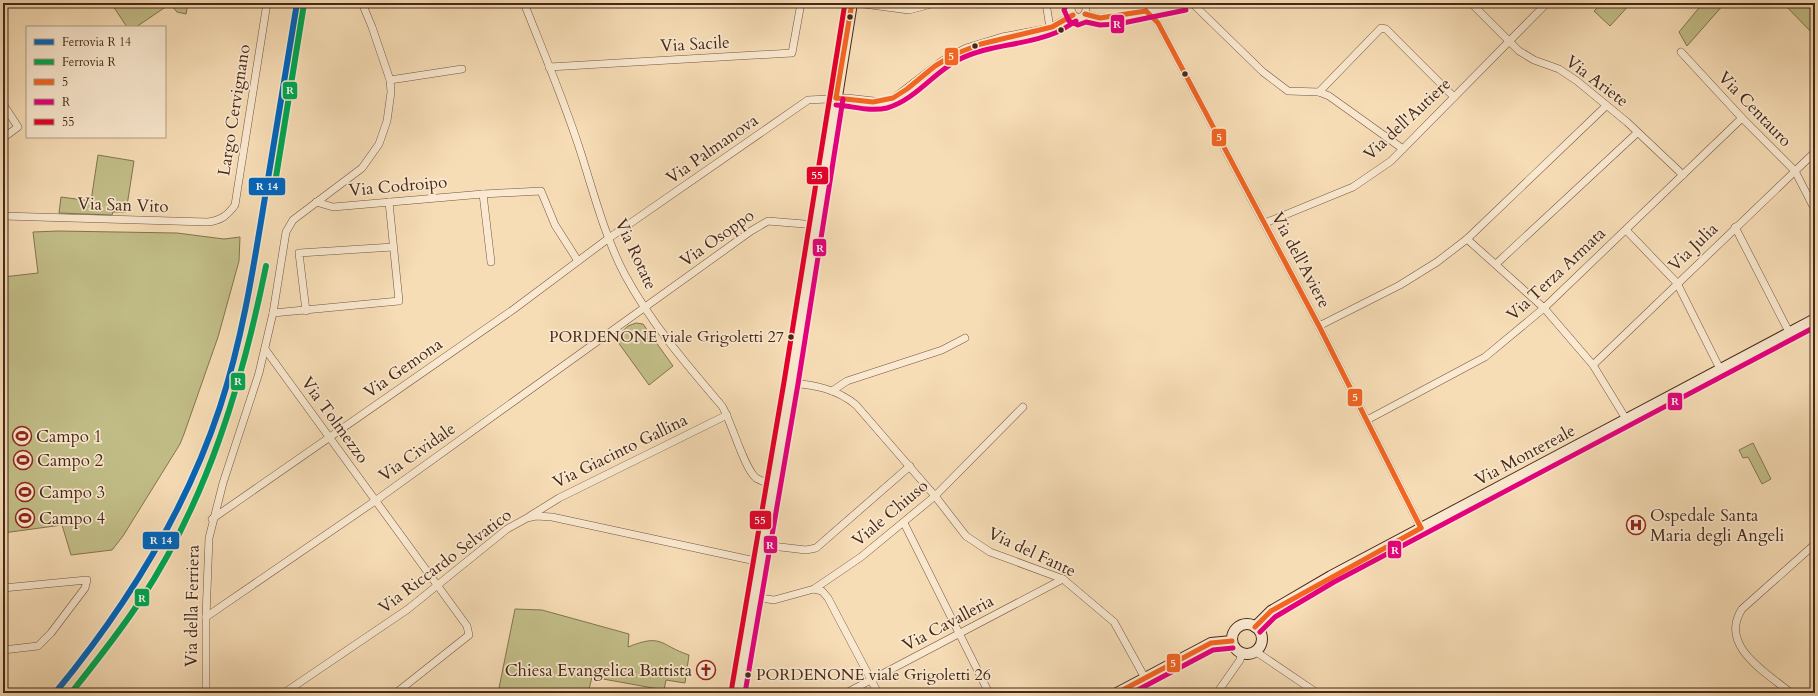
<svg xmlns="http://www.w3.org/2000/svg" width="1818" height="696" viewBox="0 0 1818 696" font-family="Cardo,serif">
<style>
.green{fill:#c3bf89;stroke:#847450}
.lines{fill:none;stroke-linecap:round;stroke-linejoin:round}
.street-casing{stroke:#725540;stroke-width:8}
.secondary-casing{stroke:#462818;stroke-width:12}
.street{stroke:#fae9d0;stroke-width:7}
.secondary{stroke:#fae9d0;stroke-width:10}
.bus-1-casing{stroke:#fae9d0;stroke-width:8}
.bus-2-casing{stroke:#fae9d0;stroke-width:8}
.bus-3-casing{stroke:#fae9d0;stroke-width:8}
.bus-1{stroke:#f26522;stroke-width:5}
.bus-2{stroke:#e5007d;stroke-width:5}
.bus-3{stroke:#e4002b;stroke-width:5}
.rail-1-casing{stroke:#fae9d0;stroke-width:9}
.rail-2-casing{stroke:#fae9d0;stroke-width:9}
.rail-1{stroke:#0065bd;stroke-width:6}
.rail-2{stroke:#00a651;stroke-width:6}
.bus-dot{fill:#462818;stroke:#fae9d0;stroke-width:1.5}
.labels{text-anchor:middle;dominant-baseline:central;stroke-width:3.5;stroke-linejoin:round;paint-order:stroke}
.bus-label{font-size:16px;fill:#462818;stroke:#fae9d0;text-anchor:end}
.street-label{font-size:17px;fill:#462818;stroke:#fae9d0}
.poi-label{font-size:17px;fill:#462818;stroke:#fae9d0;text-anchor:start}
.line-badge{stroke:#fae9d0;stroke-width:1.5}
.badge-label{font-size:11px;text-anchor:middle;font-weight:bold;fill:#fff}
</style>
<rect width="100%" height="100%" fill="#f7ddb6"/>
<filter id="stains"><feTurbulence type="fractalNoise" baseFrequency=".005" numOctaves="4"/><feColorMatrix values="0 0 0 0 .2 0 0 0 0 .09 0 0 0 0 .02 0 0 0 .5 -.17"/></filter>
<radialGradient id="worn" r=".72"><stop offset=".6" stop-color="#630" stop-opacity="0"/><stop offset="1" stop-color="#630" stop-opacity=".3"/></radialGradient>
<g class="green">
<polygon points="111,3 188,3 186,14 177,12 170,4 136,27 127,27"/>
<polygon points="1602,3 1631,3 1610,26 1594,11"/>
<polygon points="1703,3 1725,3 1687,46 1679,32"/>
<polygon points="1783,3 1815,3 1815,36"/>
<polygon points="98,155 134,161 126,212 113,212 112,215 59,213 61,197 91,201"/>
<polygon points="58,231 177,233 224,239 240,237 239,261 218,337 184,434 180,444 123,536 112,550 71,555 62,525 3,533 3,277 38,273 33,232"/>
<polygon points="636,323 643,324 673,366 649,385 615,338 628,326"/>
<polygon points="1753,443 1771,479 1762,484 1748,457 1743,458 1739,450"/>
<path d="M515 609 542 610 629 634 628 647C663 633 659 645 689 655L685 683 666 680 664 690 592 677 588 693H498Z"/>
</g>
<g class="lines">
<g class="street-casing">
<g id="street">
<path d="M524 3C543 51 563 98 579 147 592 187 605 238 625 275 651 323 686 364 722 406 732 423 744 468 756 478 761 481 768 483 773 486"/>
<polyline points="856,3 909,10 935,3"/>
<polyline points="1046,3 1050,28"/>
<path d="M1075 3 1071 7C1071 21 1087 20 1086 7L1082 3"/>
<polyline points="1192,3 1263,72 1288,91 1319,92 1329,96 1403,149"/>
<polyline points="1471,3 1519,51 1534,60 1559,69 1577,81 1627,122 1683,175"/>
<polyline points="1146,11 1158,23 1194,91 1319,326 1421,528"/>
<polyline points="1085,14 1100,18 1117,17 1185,3"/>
<polyline points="1681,52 1742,118 1795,171 1815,210"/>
<polyline points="549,67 792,53 801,3"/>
<polyline points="390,80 462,69"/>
<polyline points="1319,92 1381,28 1386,29 1454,97"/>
<polyline points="3,104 18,127 3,138"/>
<polyline points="483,194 491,262"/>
<polyline points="316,202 333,207 483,194 541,191 555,225 578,261"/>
<path d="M3 216 207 222C220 221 227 216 235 205L267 3"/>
<polyline points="1265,223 1353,187 1391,161 1547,3"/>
<polyline points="1735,227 1789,332"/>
<polyline points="1626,230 1677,283 1720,369"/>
<polyline points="1467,239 1544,308 1593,365 1626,419"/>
<polyline points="1496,264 1637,133"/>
<polyline points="306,311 299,253 393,247"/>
<polyline points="273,313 399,301 389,202"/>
<polyline points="1319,326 1400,285 1437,262 1467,239 1606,106"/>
<polyline points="265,349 467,626 469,635 396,693"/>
<polyline points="1593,365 1815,152"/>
<path d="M791 383C815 385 837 389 856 405L935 496 966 536 990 552 1063 579 1114 622 1145 678"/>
<polyline points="832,391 847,381 942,350 965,338"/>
<polyline points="1367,420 1485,357 1544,308 1742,118"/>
<polyline points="530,516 559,498 727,415"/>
<polyline points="212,519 514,309 609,238 808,100 847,98 883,102 894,98 942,61 966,48 1002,37 1050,28 1073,15"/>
<polyline points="904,523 989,693"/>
<polyline points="763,545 806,550 816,548 910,466"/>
<polyline points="3,588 87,580 85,588 51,633 38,646 3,650"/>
<polyline points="814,589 822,591 828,598 878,693"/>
<polyline points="753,597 774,600 814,589 861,557 935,496 1023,407"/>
<polyline points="206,617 375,501 751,231 768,221 816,225"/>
<polyline points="1255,651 1317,693"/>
<polyline points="206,693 206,617 209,538 223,483 259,373 273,313 286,232 293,220 362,168 379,144 387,121 391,92 390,80 372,27 362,3"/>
<polyline points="284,693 408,609 507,529 527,518 536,516 552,517 760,562"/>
<polyline points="846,693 1063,579"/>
<polyline points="1217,693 1240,660 1242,653"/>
<path d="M1791 693C1767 673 1718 646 1742 609L1815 544"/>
</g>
</g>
<g class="secondary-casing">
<g id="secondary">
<circle cx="1247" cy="639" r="15"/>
<polyline points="1255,627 1271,611 1331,576 1815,319"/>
<polyline points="738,693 791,383 852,3"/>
<polyline points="1117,693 1211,643 1232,641"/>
</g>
</g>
<use href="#street" class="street"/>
<use href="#secondary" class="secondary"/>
<g class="bus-1-casing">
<g id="bus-1">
<polyline points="1146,11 1158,23 1319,326 1421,528"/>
<polyline points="1085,14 1100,18 1146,11"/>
<polyline points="836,98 873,102 893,98 907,89 935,66 955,54 981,44 1052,27 1073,15"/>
<polyline points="836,98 852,3"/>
<polyline points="1255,627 1271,611 1421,528"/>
<polyline points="1117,693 1211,643 1232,641"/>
</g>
</g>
<g class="bus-2-casing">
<g id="bus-2">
<polyline points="1067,3 1064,10 1069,21 1078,25 1086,22 1100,25 1118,24 1186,10"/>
<path d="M836 105C853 106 870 112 887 108 915 100 933 73 958 60 989 44 1024 46 1055 33 1063 30 1069 25 1076 21"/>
<polyline points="1260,632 1275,617 1334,582 1815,327"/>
<polyline points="745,693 798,384 843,99"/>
<polyline points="1132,693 1213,650 1233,648"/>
</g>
</g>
<g class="bus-3-casing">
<polyline id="bus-3" points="731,692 784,382 845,3"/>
</g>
<use href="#bus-1" class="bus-1"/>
<use href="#bus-2" class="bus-2"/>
<use href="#bus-3" class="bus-3"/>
<g class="rail-1-casing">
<path id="rail-1" d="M55 693C126 607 185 513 220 407 243 337 254 264 266 191 276 128 287 66 297 3"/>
</g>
<g class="rail-2-casing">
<g id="rail-2">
<polyline points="276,177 304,4"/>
<path d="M71 693C95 663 119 633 140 601 207 500 242 384 266 266"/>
</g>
</g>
<use href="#rail-1" class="rail-1"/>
<use href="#rail-2" class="rail-2"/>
</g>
<defs>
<g id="stadium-ring" transform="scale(1)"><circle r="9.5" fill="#fae9d0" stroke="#8f2418" stroke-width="1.5"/><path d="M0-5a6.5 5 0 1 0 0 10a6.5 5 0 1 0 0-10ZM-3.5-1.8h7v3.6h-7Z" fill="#8f2418"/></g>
<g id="hospital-ring" transform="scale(1)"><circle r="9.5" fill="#fae9d0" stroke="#8f2418" stroke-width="1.5"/><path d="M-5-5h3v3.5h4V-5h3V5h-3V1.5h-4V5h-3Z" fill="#8f2418"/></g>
<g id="church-ring" transform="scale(1)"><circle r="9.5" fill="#fae9d0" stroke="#8f2418" stroke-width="1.5"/><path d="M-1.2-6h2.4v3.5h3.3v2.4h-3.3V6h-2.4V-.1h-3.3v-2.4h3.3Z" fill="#8f2418"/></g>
</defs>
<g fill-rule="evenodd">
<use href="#stadium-ring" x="22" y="436"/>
<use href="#stadium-ring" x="23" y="460"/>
<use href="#stadium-ring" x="25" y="492"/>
<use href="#stadium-ring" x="25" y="518"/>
<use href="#hospital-ring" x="1636" y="525"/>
<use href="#church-ring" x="706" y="670"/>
</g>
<g class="bus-dot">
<circle cx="850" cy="17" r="3.5"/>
<circle cx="1061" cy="30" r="3.5"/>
<circle cx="975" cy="46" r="3.5"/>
<circle cx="1185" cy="74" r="3.5"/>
<circle cx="791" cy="337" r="3.5"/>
<circle cx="748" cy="675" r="3.5"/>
</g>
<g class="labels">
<g class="bus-label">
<text x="784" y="337">PORDENONE viale Grigoletti 27</text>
<text x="756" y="675" text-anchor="start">PORDENONE viale Grigoletti 26</text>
</g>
<g class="street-label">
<text transform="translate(695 44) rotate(-3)">Via Sacile</text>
<text transform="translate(1597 81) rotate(37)">Via Ariete</text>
<text transform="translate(1755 109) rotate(46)">Via Centauro</text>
<text transform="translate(234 110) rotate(-81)">Largo Cervignano</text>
<text transform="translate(1407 119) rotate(-43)">Via dell'Autiere</text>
<text transform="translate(712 149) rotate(-35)">Via Palmanova</text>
<text transform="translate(398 186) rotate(-5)">Via Codroipo</text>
<text transform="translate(123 205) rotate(2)">Via San Vito</text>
<text transform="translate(717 238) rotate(-35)">Via Osoppo</text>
<text transform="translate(1693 247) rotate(-44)">Via Julia</text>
<text transform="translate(636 254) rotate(65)">Via Rotate</text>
<text transform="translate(1301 260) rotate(62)">Via dell'Aviere</text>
<text transform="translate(1556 274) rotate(-43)">Via Terza Armata</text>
<text transform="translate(403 368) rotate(-35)">Via Gemona</text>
<text transform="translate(335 420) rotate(54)">Via Tolmezzo</text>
<text transform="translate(620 451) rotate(-26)">Via Giacinto Gallina</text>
<text transform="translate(417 452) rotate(-35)">Via Cividale</text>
<text transform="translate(1525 455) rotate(-28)">Via Montereale</text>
<text transform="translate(890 513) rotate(-40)">Viale Chiuso</text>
<text transform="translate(1032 552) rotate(25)">Via del Fante</text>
<text transform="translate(445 561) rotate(-37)">Via Riccardo Selvatico</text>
<text transform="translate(192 606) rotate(-89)">Via della Ferriera</text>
<text transform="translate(948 623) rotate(-28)">Via Cavalleria</text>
</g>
<g class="poi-label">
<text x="36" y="436">Campo 1</text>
<text x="37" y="460">Campo 2</text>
<text x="39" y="492">Campo 3</text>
<text x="1650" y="515">Ospedale Santa<tspan x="1650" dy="20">Maria degli Angeli</tspan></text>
<text x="39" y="518">Campo 4</text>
<text x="692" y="670" text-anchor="end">Chiesa Evangelica Battista</text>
</g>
</g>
<g class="line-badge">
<rect x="1110" y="14" width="15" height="20" rx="4" fill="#e5007d"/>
<rect x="944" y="47" width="15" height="19" rx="4" fill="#f26522"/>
<rect x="282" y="81" width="16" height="19" rx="4" fill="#00a651"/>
<rect x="1211" y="128" width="16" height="19" rx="4" fill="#f26522"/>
<rect x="806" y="166" width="23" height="19" rx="4" fill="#e4002b"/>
<rect x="248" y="177" width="38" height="19" rx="4" fill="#0065bd"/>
<rect x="812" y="238" width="15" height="19" rx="4" fill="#e5007d"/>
<rect x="230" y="372" width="16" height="19" rx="4" fill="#00a651"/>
<rect x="1347" y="388" width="16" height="19" rx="4" fill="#f26522"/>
<rect x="1667" y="392" width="16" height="19" rx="4" fill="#e5007d"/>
<rect x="749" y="510" width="23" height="20" rx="4" fill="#e4002b"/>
<rect x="142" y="531" width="38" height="19" rx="4" fill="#0065bd"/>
<rect x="763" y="535" width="15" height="19" rx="4" fill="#e5007d"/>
<rect x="1387" y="540" width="15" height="19" rx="4" fill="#e5007d"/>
<rect x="134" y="588" width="16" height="19" rx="4" fill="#00a651"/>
<rect x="1166" y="653" width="15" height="20" rx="4" fill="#f26522"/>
</g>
<g class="badge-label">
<text x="1117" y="28">R</text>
<text x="951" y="60">5</text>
<text x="290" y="94">R</text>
<text x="1219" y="141">5</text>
<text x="817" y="179">55</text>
<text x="267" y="190">R 14</text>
<text x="820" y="252">R</text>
<text x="238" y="385">R</text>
<text x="1355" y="401">5</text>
<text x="1675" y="405">R</text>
<text x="760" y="524">55</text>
<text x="161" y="544">R 14</text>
<text x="770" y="549">R</text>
<text x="1395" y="554">R</text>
<text x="142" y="602">R</text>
<text x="1173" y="667">5</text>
</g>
<rect width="1818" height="696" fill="none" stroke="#f7ddb6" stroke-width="16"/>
<rect x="4" y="4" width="1810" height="688" fill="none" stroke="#462818" stroke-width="2"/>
<rect x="8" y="8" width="1802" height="680" fill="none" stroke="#462818"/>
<rect x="26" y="26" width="140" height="112" fill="#fae9d0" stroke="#b29c86"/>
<rect x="34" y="39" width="20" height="6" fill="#0065bd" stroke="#b29c86"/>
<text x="62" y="46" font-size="12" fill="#462818">Ferrovia R 14</text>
<rect x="34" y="59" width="20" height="6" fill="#00a651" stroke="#b29c86"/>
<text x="62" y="66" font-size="12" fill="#462818">Ferrovia R</text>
<rect x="34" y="79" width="20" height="6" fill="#f26522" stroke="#b29c86"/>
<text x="62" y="86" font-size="12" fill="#462818">5</text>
<rect x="34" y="99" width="20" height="6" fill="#e5007d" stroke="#b29c86"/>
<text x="62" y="106" font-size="12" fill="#462818">R</text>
<rect x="34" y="119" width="20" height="6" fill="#e4002b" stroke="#b29c86"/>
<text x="62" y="126" font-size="12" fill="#462818">55</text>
<rect width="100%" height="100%" filter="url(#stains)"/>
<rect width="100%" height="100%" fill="url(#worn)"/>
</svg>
